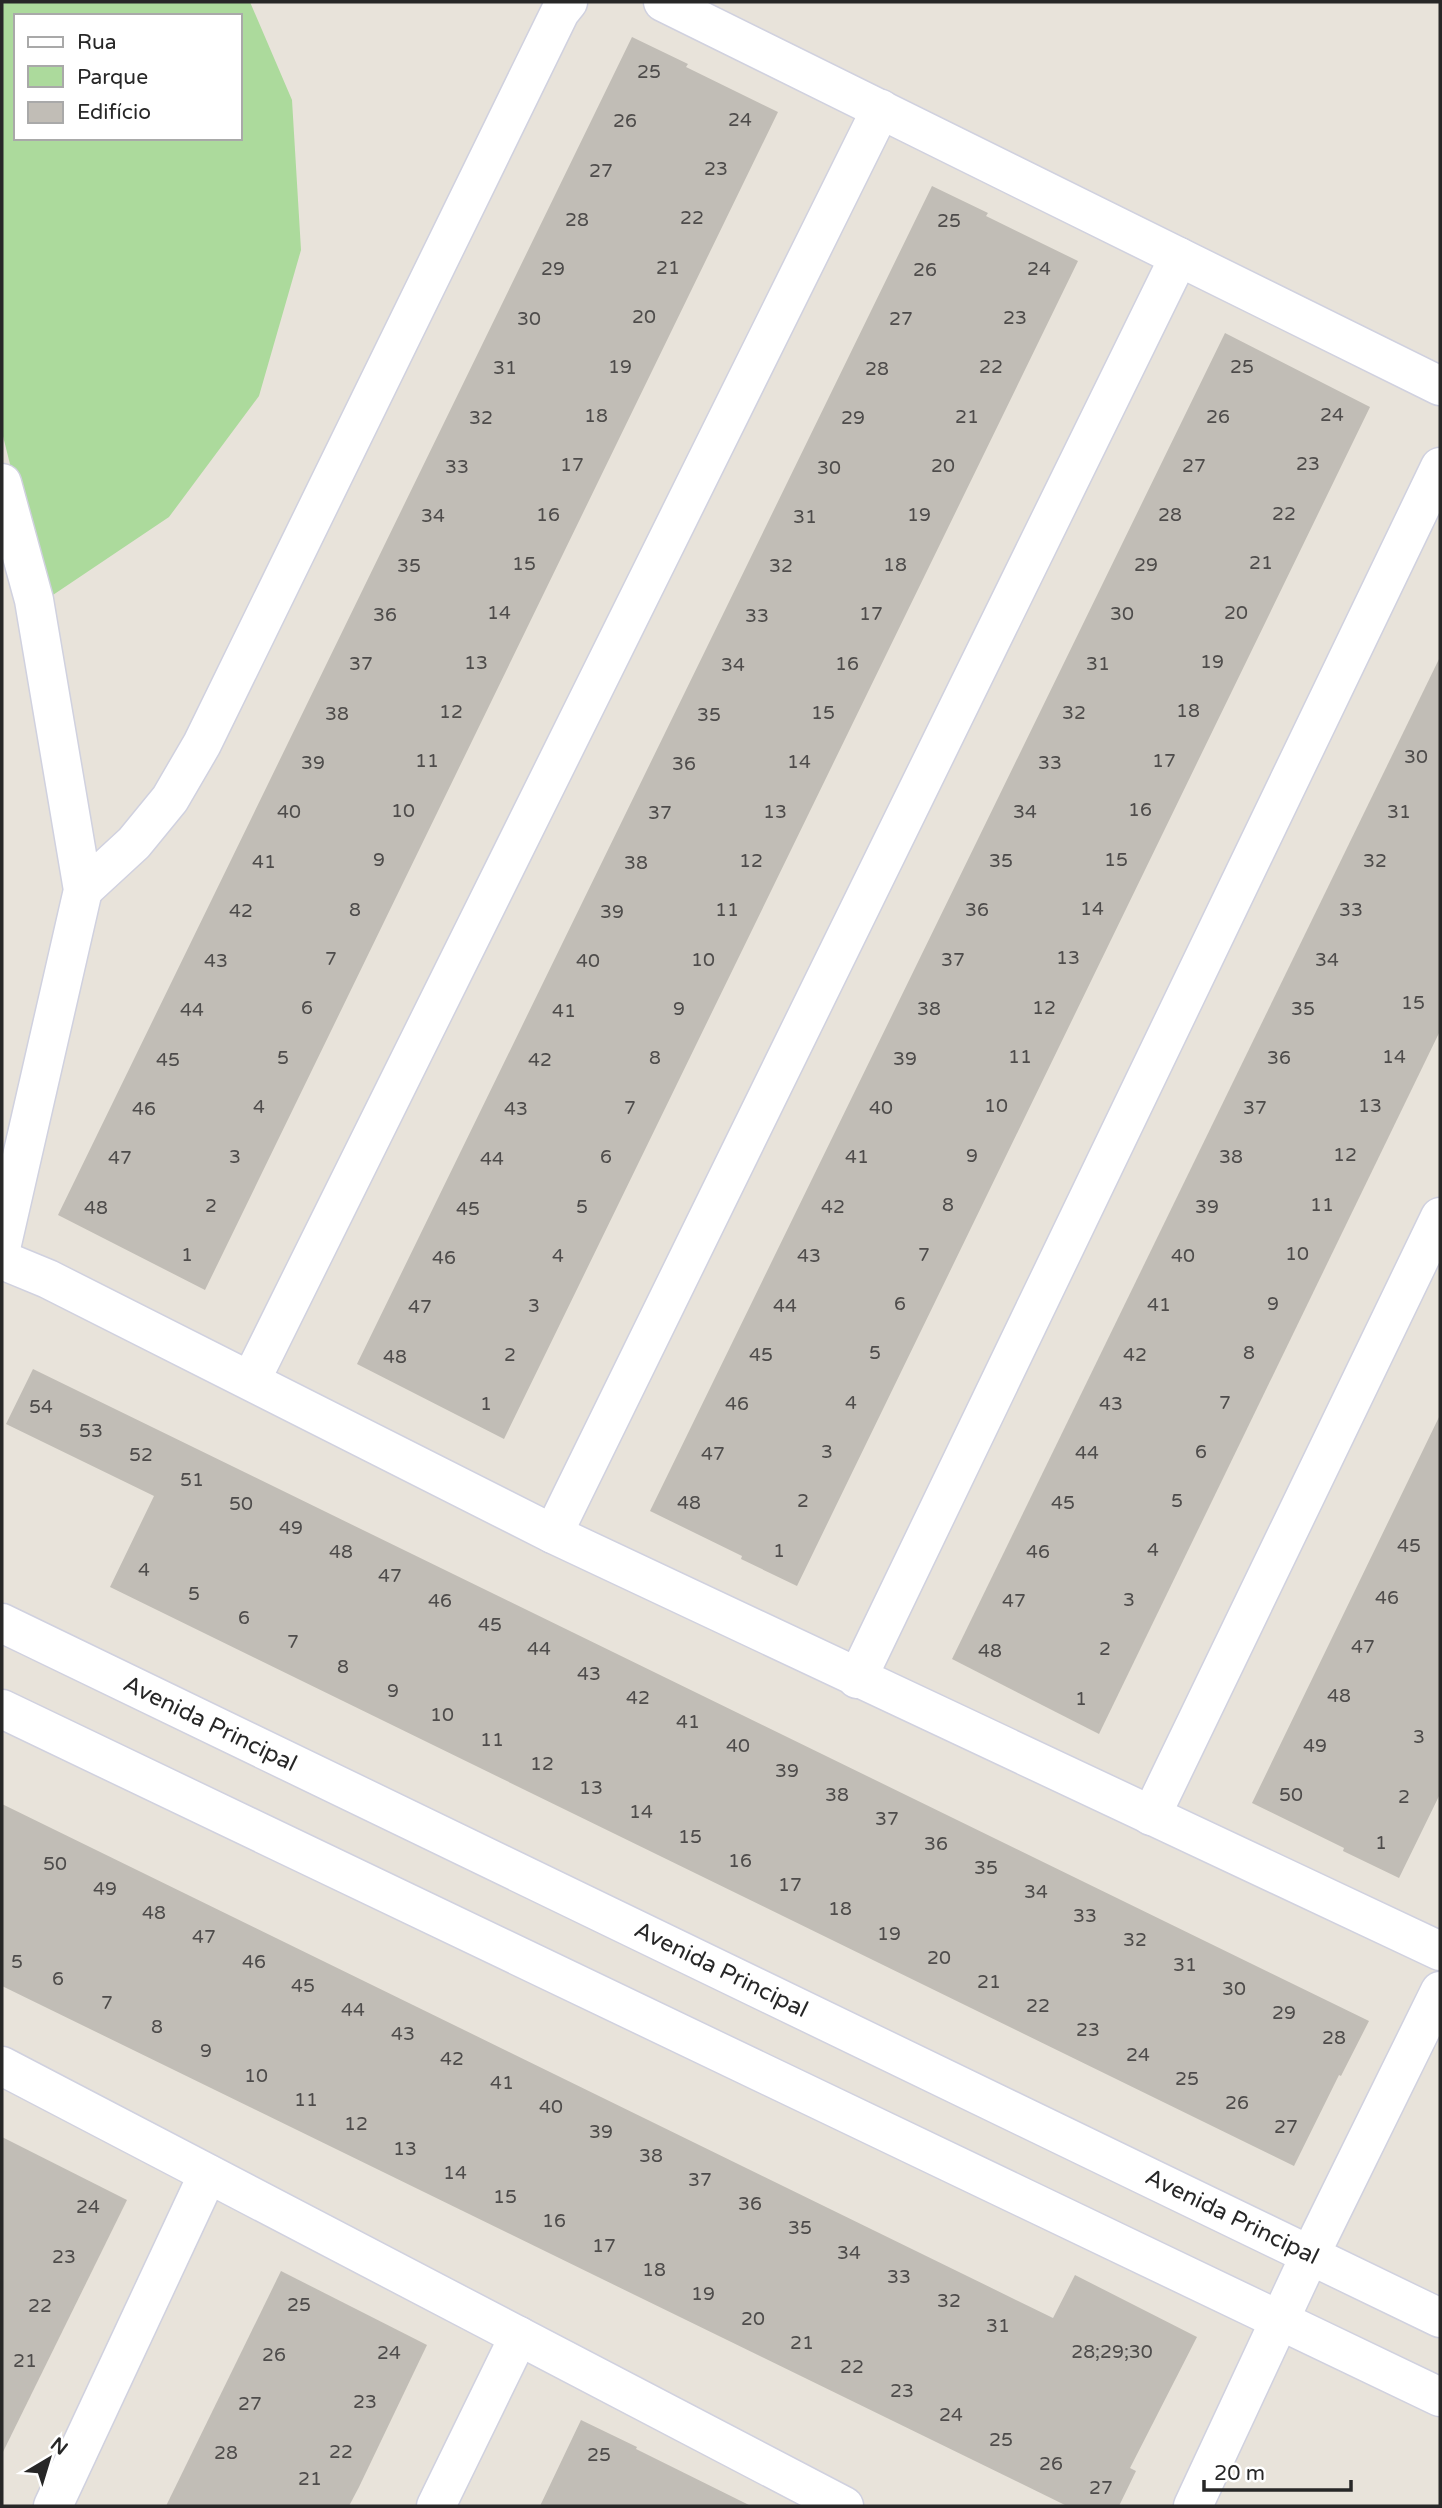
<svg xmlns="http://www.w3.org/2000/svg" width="1442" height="2508" viewBox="0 0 1442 2508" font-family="'Varela Round',sans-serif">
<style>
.green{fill:#acda9c;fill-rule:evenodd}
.building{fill:#c1bdb6}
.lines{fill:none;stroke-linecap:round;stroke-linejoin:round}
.minor-casing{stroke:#d0d1df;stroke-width:41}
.tertiary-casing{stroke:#d0d1df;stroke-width:41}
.minor{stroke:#fff;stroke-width:38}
.tertiary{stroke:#fff;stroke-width:38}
.labels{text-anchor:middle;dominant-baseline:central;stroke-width:6;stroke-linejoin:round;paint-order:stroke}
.number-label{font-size:19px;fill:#4e4c4b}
.street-label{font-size:23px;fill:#272727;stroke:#fff}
</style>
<rect width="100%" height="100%" fill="#e8e3da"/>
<path class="green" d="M2 2H250L292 100 301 250 259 396 169 517 44 601 2 432ZM16 16H240V138H16Z"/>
<g class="building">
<polygon points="632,37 688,64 686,67 778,112 205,1290 58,1215"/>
<polygon points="932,186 988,213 986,216 1078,261 504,1439 357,1364"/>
<polygon points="1225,333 1370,407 797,1586 741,1559 742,1556 650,1511"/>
<polygon points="1440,657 1440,1031 1099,1734 952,1659"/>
<polygon points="33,1369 1369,2021 1341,2076 1339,2075 1294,2166 110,1587 154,1496 6,1424"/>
<polygon points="1440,1415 1440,1794 1399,1878 1343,1851 1344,1848 1252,1803"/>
<polygon points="2,1804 1053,2318 1075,2275 1197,2337 1130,2468 1136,2471 1119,2506 1067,2506 2,1986"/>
<polygon points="2,2137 127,2200 2,2454"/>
<polygon points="281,2271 427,2345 359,2487 349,2506 166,2506"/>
<polygon points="581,2420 637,2447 636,2449 751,2506 540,2506"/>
</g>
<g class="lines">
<g class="minor-casing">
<g id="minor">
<polyline points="663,2 1440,386"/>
<polyline points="2,483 34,600 83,890 2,1244"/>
<polyline points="83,890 134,843 170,799 202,744 560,12 568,2"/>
<polyline points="2,1260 48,1279 553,1534 1440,1951"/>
<polyline points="251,1380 881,109"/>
<polyline points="553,1534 1179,257"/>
<polyline points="857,1679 1440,467"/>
<polyline points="1151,1816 1440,1217"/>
<polyline points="2,2066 844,2506"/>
<polyline points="53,2506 208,2174"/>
<polyline points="436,2506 519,2336"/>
<polyline points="1193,2506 1310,2255 1440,1991"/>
</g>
</g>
<g class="tertiary-casing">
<g id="tertiary">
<polyline points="2,1623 1440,2318"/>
<polyline points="2,1709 1440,2397"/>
</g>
</g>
<use href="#minor" class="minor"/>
<use href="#tertiary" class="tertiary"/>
</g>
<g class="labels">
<g class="number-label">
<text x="649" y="72">25</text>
<text x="740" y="120">24</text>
<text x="625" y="121">26</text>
<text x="716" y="169">23</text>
<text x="601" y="171">27</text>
<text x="692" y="218">22</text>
<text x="577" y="220">28</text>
<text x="949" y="221">25</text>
<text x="668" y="268">21</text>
<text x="553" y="269">29</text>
<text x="1039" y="269">24</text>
<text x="925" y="270">26</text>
<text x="644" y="317">20</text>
<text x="1015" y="318">23</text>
<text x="529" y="319">30</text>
<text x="901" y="319">27</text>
<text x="620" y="367">19</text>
<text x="991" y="367">22</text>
<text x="1242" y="367">25</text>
<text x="505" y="368">31</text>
<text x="877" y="369">28</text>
<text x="1332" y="415">24</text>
<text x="596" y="416">18</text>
<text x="967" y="417">21</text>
<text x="1218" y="417">26</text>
<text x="481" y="418">32</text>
<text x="853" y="418">29</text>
<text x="1308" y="464">23</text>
<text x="572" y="465">17</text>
<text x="943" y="466">20</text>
<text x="1194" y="466">27</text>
<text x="457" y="467">33</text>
<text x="829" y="468">30</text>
<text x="1284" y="514">22</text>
<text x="548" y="515">16</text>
<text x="919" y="515">19</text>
<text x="1170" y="515">28</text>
<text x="433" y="516">34</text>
<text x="805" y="517">31</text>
<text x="1261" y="563">21</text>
<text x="524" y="564">15</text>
<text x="895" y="565">18</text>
<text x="1146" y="565">29</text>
<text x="409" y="566">35</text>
<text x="781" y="566">32</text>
<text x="499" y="613">14</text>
<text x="1236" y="613">20</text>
<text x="871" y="614">17</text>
<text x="1122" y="614">30</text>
<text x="385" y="615">36</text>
<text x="757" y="616">33</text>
<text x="1212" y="662">19</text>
<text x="476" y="663">13</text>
<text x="361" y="664">37</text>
<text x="847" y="664">16</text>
<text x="1098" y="664">31</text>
<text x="733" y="665">34</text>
<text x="1188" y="711">18</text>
<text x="451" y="712">12</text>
<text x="823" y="713">15</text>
<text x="1074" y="713">32</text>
<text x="337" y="714">38</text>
<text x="709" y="715">35</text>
<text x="1416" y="757">30</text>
<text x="427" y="761">11</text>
<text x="1164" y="761">17</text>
<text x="799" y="762">14</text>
<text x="313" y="763">39</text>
<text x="1050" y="763">33</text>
<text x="684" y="764">36</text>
<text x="1140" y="810">16</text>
<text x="403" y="811">10</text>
<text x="289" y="812">40</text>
<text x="775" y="812">13</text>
<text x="1025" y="812">34</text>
<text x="1399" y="812">31</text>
<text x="660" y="813">37</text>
<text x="379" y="860">9</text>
<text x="1116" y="860">15</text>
<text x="751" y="861">12</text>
<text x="1001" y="861">35</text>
<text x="1375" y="861">32</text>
<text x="264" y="862">41</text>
<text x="636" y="863">38</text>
<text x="1092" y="909">14</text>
<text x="355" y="910">8</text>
<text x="727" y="910">11</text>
<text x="977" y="910">36</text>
<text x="1351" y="910">33</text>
<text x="241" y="911">42</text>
<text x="612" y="912">39</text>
<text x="1068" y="958">13</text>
<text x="331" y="959">7</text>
<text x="703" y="960">10</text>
<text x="953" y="960">37</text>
<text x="1327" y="960">34</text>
<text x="216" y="961">43</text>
<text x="588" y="961">40</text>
<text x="1413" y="1003">15</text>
<text x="307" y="1008">6</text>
<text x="1044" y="1008">12</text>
<text x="679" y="1009">9</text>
<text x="929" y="1009">38</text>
<text x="1303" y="1009">35</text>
<text x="192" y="1010">44</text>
<text x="564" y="1011">41</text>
<text x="1020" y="1057">11</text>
<text x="1394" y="1057">14</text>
<text x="283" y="1058">5</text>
<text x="655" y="1058">8</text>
<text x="1279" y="1058">36</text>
<text x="905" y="1059">39</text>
<text x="168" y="1060">45</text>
<text x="540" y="1060">42</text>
<text x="996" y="1106">10</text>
<text x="1370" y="1106">13</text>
<text x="259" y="1107">4</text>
<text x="630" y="1108">7</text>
<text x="881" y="1108">40</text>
<text x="1255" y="1108">37</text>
<text x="144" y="1109">46</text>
<text x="516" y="1109">43</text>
<text x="1345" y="1155">12</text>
<text x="972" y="1156">9</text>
<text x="235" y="1157">3</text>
<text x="606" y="1157">6</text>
<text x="857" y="1157">41</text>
<text x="1231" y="1157">38</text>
<text x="120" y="1158">47</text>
<text x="492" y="1159">44</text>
<text x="948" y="1205">8</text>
<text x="1322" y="1205">11</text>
<text x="211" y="1206">2</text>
<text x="582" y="1207">5</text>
<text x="833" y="1207">42</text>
<text x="1207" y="1207">39</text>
<text x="96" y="1208">48</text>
<text x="468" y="1209">45</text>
<text x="1297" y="1254">10</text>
<text x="187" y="1255">1</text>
<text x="924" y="1255">7</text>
<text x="558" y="1256">4</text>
<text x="809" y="1256">43</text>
<text x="1183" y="1256">40</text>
<text x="444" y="1258">46</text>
<text x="900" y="1304">6</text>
<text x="1273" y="1304">9</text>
<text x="1159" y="1305">41</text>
<text x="534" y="1306">3</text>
<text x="785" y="1306">44</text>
<text x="420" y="1307">47</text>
<text x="875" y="1353">5</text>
<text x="1249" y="1353">8</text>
<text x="510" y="1355">2</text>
<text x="761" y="1355">45</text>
<text x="1135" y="1355">42</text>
<text x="395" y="1357">48</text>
<text x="851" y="1403">4</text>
<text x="1225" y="1403">7</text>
<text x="486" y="1404">1</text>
<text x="737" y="1404">46</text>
<text x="1111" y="1404">43</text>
<text x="41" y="1407">54</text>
<text x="91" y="1431">53</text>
<text x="827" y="1452">3</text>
<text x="1201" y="1452">6</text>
<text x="1087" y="1453">44</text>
<text x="713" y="1454">47</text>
<text x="141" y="1455">52</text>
<text x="192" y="1480">51</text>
<text x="803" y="1501">2</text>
<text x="1177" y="1501">5</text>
<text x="689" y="1503">48</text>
<text x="1063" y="1503">45</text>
<text x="241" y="1504">50</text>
<text x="291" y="1528">49</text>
<text x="1409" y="1546">45</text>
<text x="1153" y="1550">4</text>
<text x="779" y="1551">1</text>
<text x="341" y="1552">48</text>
<text x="1038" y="1552">46</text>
<text x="144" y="1570">4</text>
<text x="390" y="1576">47</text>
<text x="194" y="1594">5</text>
<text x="1387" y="1598">46</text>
<text x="1129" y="1600">3</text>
<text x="440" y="1601">46</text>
<text x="1014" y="1601">47</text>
<text x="244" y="1618">6</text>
<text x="490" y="1625">45</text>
<text x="293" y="1642">7</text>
<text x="1363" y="1647">47</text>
<text x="539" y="1649">44</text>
<text x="1105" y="1649">2</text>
<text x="990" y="1651">48</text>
<text x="343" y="1667">8</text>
<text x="589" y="1674">43</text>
<text x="393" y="1691">9</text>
<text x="1339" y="1696">48</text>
<text x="638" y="1698">42</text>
<text x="1081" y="1699">1</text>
<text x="442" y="1715">10</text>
<text x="688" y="1722">41</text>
<text x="1419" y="1737">3</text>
<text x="492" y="1740">11</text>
<text x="738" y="1746">40</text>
<text x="1315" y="1746">49</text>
<text x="542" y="1764">12</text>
<text x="787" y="1771">39</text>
<text x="591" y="1788">13</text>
<text x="837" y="1795">38</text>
<text x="1291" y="1795">50</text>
<text x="1404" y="1797">2</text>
<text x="641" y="1812">14</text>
<text x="887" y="1819">37</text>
<text x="690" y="1837">15</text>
<text x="1381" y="1843">1</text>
<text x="936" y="1844">36</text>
<text x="740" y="1861">16</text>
<text x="55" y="1864">50</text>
<text x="986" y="1868">35</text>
<text x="790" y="1885">17</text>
<text x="105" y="1889">49</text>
<text x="1036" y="1892">34</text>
<text x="840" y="1909">18</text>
<text x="154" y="1913">48</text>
<text x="1085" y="1916">33</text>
<text x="889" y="1934">19</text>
<text x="204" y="1937">47</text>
<text x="1135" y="1940">32</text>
<text x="939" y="1958">20</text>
<text x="17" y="1962">5</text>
<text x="254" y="1962">46</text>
<text x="1185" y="1965">31</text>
<text x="58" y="1979">6</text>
<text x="989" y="1982">21</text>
<text x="303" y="1986">45</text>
<text x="1234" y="1989">30</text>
<text x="107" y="2003">7</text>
<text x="1038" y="2006">22</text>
<text x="353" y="2010">44</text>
<text x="1284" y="2013">29</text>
<text x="157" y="2027">8</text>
<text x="1088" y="2030">23</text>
<text x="403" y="2034">43</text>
<text x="1334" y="2038">28</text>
<text x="206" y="2051">9</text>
<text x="1138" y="2055">24</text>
<text x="452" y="2059">42</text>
<text x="256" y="2076">10</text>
<text x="1187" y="2079">25</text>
<text x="502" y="2083">41</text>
<text x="306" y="2100">11</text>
<text x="1237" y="2103">26</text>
<text x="551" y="2107">40</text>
<text x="356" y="2124">12</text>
<text x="1286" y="2127">27</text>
<text x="601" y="2132">39</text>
<text x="405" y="2149">13</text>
<text x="651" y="2156">38</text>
<text x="455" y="2173">14</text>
<text x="700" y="2180">37</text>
<text x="505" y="2197">15</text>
<text x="750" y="2204">36</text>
<text x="88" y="2207">24</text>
<text x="554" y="2221">16</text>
<text x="800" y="2228">35</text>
<text x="604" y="2246">17</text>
<text x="849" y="2253">34</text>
<text x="64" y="2257">23</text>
<text x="654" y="2270">18</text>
<text x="899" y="2277">33</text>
<text x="703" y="2294">19</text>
<text x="949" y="2301">32</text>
<text x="299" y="2305">25</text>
<text x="40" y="2306">22</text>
<text x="753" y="2319">20</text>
<text x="998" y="2326">31</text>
<text x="802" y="2343">21</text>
<text x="1112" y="2352">28;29;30</text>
<text x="389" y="2353">24</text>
<text x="274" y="2355">26</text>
<text x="25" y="2361">21</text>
<text x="852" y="2367">22</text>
<text x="902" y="2391">23</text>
<text x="365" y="2402">23</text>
<text x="250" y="2404">27</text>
<text x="951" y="2415">24</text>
<text x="1001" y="2440">25</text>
<text x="341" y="2452">22</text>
<text x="226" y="2453">28</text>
<text x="599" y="2455">25</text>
<text x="1051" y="2464">26</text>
<text x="310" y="2479">21</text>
<text x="1101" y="2488">27</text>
</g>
<g class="street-label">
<text transform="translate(210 1724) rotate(26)">Avenida Principal</text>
<text transform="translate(721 1970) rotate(26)">Avenida Principal</text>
<text transform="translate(1232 2217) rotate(26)">Avenida Principal</text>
</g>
</g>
<rect width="1442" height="2508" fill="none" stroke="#272727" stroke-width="7"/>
<rect x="14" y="14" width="228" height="126" fill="#ffffff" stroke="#a9a9a9" stroke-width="2"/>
<rect x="28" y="37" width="35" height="10" fill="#ffffff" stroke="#a9a9a9" stroke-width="2"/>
<text x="77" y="49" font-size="21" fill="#272727">Rua</text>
<rect x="28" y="66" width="35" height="21" fill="#acda9c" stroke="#a9a9a9" stroke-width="2"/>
<text x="77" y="84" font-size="21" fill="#272727">Parque</text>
<rect x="28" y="102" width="35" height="21" fill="#c1bdb6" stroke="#a9a9a9" stroke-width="2"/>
<text x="77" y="119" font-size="21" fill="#272727">Edifício</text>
<g transform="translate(49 2459) rotate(38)" stroke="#ffffff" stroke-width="5" paint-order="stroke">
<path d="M0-5L12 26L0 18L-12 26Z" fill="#272727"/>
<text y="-10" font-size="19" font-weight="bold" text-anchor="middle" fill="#272727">N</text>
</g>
<path d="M1204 2480v10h147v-10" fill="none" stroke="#272727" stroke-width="3.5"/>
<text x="1214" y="2480" font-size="21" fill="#272727" stroke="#ffffff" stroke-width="5" paint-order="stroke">20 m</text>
</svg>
